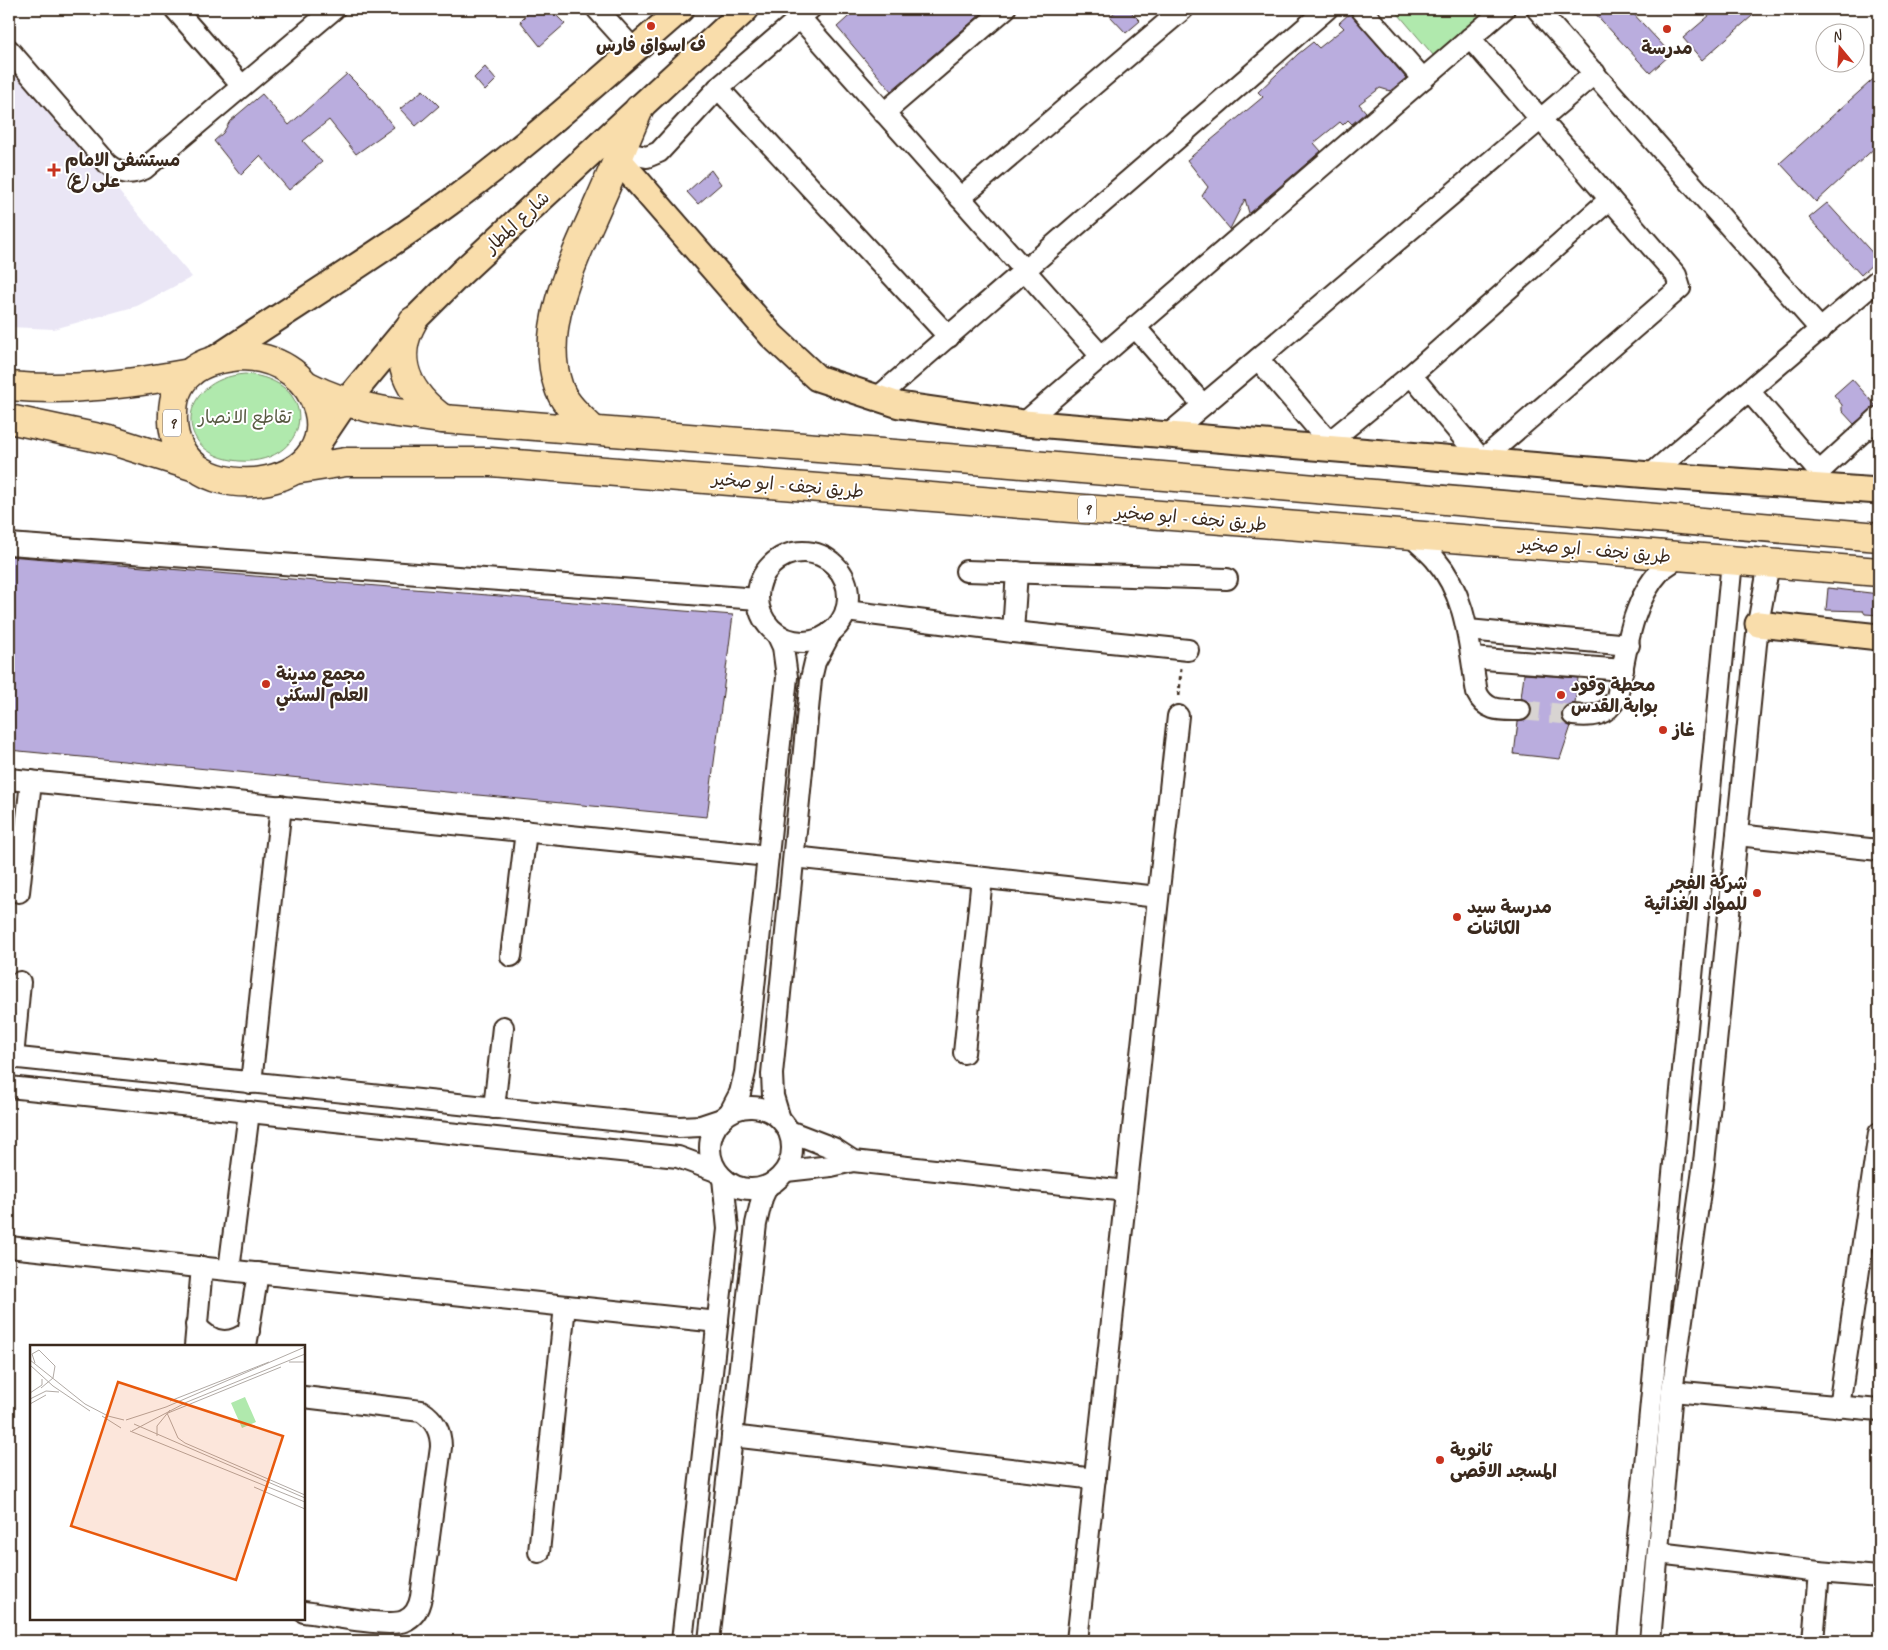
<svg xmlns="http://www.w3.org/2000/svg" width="1888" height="1650" viewBox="0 0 1888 1650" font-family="Caveat,'Playpen Sans Arabic',sans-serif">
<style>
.built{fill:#eae6f5}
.green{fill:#b0e9ad;stroke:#768a66}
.building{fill:#baadde;stroke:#3b2a1e}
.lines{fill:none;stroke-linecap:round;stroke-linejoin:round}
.minor-tunnel{stroke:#d8d4d2;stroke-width:20;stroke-dasharray:20 10;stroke-linecap:butt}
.minor-casing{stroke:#3b2a1e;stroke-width:24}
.major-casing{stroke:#3b2a1e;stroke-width:29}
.highway-casing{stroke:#3b2a1e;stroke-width:31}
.path{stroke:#3b2a1e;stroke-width:3;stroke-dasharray:4 4;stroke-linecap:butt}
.minor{stroke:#fff;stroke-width:20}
.major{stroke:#f9ddab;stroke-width:25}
.highway{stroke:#f9ddab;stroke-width:28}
.poi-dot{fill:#c8321e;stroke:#fff;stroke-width:2}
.labels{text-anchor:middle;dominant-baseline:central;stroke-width:4;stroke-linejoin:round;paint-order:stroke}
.shield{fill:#fff;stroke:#766a62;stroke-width:1}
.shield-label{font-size:16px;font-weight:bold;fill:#3b2a1e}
.poi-label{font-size:18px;font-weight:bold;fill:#3b2a1e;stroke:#fff;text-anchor:start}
.street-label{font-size:18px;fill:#3b2a1e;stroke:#fff}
.park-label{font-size:18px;fill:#585a42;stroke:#fff}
.inset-road{fill:none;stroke:#b1aaa5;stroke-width:1}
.view{fill:#e8590c;fill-opacity:0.15;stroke:#e8590c;stroke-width:2.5}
.inset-edge{fill:none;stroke:#3b2a1e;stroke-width:2.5}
</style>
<rect width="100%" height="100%" fill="#fff"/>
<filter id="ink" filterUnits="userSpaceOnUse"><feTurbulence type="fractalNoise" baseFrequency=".02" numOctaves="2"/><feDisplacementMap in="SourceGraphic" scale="10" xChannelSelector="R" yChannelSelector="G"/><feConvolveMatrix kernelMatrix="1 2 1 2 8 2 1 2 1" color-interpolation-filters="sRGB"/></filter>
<g filter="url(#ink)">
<polygon class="built" points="9,63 192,277 137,306 54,329 9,327"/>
<g class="green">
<polygon points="1394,9 1489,9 1434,56"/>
<path d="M245 374C325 381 310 466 239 461 171 455 177 379 245 374Z"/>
</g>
<g class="building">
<polygon points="532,9 550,9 565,24 540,46 520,21"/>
<polygon points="857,9 987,9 891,91 837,27"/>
<polygon points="1119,9 1128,9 1140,21 1126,33 1110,16"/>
<polygon points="1591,9 1629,9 1671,54 1650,73"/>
<polygon points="1717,9 1760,9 1702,60 1683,38"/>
<polygon points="1350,13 1406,78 1390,91 1380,88 1359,104 1366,112 1352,124 1348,120 1343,125 1340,122 1314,143 1321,151 1249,213 1245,199 1230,229 1202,196 1208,187 1187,160 1263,97 1258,92 1298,54 1313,42 1319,48 1344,28 1339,23"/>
<polygon points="485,67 496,80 485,91 474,78"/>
<polygon points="347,74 366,93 394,127 356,154 329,120 303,141 322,162 289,190 260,156 241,175 214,141 223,133 230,121 262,94 289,125"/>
<polygon points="1879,74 1879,144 1816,202 1780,163"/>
<polygon points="423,90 439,106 416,126 400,109"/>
<polygon points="711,170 721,184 698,204 687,192"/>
<polygon points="1827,203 1878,259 1861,275 1809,218"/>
<polygon points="1852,379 1876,406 1854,424 1842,411 1842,405 1834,395"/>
<polygon points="9,556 733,615 707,817 9,750"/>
<polygon points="1828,588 1879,594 1879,615 1865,614 1863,611 1826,610"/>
<polygon points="1524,674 1578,678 1575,703 1568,705 1561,714 1563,720 1571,726 1560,759 1514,754 1518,722 1526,720 1532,710 1530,704 1521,698"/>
</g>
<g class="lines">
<polyline class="minor-tunnel" points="1520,710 1573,715"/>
<g class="minor-casing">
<g id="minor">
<polyline points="175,9 242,86"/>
<polyline points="597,9 634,50"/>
<polyline points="1361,9 1423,79"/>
<polyline points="1537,9 1821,330"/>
<polyline points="800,18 1101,356"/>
<path d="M9 50 108 164C120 174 130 175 144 169L334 9"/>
<polyline points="718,88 949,337"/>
<polyline points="884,113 1005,9"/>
<polyline points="621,152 647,157 659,152 718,88 810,9"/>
<polyline points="960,198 1183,9"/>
<polyline points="1135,327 1203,405"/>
<polyline points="1258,359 1329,442"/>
<polyline points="1411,375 1482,460 1680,288 1676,275 1470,38"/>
<polyline points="1749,391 1819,472 1879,417"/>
<polyline points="877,398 1327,9"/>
<polyline points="1024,423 1504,9"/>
<polyline points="1168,435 1595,73"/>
<polyline points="1323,447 1411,375 1610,199"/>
<polyline points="1650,475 1879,279"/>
<path d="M1410 535C1418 543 1428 551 1435 559 1468 597 1469 647 1477 693 1486 712 1501 710 1520 710"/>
<polyline points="9,544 758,599"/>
<circle cx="803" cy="597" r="45"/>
<polyline points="966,571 1227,579"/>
<polyline points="846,611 1013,632 1188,650"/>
<polyline points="1468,630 1629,645"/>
<polyline points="1013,632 1017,572"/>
<polyline points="1472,658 1623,670"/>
<path d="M1573 715C1593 717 1607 716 1617 697 1626 655 1630 603 1661 570 1667 565 1674 561 1680 557"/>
<polyline points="9,779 768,856"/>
<polyline points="1737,835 1879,850"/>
<polyline points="794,857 1158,897"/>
<polyline points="19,892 31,781"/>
<polyline points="511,956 526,831"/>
<polyline points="964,1053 982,878"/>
<polyline points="9,1057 679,1127 701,1126 722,1119"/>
<polyline points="13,1058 20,982"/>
<polyline points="251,1083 281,806"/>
<polyline points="9,1087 678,1157 716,1171"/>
<circle cx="751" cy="1148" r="41"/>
<polyline points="494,1108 503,1027"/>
<polyline points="730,1112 740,1093 745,1072 787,677 783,647 777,634"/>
<polyline points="779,1116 773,1096 772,1074 811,679 815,662 831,632"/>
<polyline points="789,1131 833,1148 853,1161"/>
<polyline points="786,1171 831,1166 853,1161 1126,1191"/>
<polyline points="9,1247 718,1322"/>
<polyline points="229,1270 249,1112"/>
<path d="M196 1325C211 1344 231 1346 249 1331"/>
<polyline points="195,1346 202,1267"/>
<polyline points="246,1346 258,1273"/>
<polyline points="1672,1391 1879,1410"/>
<path d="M304 1397 421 1411C435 1420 441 1431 441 1447L421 1597C419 1608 414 1617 404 1621 388 1628 323 1614 304 1612"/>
<polyline points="1839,1407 1879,1133"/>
<polyline points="732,1436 1095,1479"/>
<polyline points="539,1552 565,1306"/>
<polyline points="1658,1553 1819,1572 1813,1641"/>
<polyline points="1819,1572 1879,1577"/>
<polyline points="682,1641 728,1229 723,1178"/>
<polyline points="709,1641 756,1224 762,1198 767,1187"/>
<polyline points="1077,1641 1178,716"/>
<polyline points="1628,1641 1732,561"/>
<polyline points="1650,1641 1672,1391 1704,1163 1758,624 1769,564"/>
</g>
</g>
<g class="major-casing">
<g id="major">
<polyline points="618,159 772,336 817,378 899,405 1024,423 1650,475 1879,491"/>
<path d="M212 361C291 308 372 259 449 203 530 144 605 75 681 9"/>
<polyline points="314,449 345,403 413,321 461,273 746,9"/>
<polyline points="1758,624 1879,637"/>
</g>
</g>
<g class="highway-casing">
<g id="highway">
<path d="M413 321C390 361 409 394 443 419"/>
<path d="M239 356C325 355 355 461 268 480 221 490 170 468 173 414 173 398 177 384 190 373 203 361 223 358 239 356Z"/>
<path d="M9 386C71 392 129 384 190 373"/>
<path d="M308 386C352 409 395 413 443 419L999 462 1879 537"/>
<polyline points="9,419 113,441 192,466"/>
<path d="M592 429C579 416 563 403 558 385 538 325 577 253 600 200 614 169 626 139 639 109"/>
<polyline points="294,470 346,462 491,462 1879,572"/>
</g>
</g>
<polyline class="path" points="1179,696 1181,668"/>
<use href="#minor" class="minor"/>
<use href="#major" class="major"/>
<use href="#highway" class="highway"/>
</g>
</g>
<g class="poi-dot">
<circle cx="651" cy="26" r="5"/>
<circle cx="1667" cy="29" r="5"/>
<path d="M51.5 162.5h5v5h5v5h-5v5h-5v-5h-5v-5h5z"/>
<circle cx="266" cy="684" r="5"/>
<circle cx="1561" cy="695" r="5"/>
<circle cx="1663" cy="730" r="5"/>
<circle cx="1757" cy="893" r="5"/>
<circle cx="1457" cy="917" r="5"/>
<circle cx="1440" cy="1460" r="5"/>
</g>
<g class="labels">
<g class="shield">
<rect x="163" y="409.5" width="18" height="27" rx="4"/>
<rect x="1078" y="495.5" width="18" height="27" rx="4"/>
</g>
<g class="shield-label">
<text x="172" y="423">9</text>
<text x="1087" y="509">9</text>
</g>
<g class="poi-label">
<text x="651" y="45" text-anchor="middle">ف اسواق فارس</text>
<text x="1667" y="48" text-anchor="middle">مدرسة</text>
<text x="65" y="160">مستشفی الامام<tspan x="65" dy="21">علی (ع)</tspan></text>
<text x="276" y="674">مجمع مدينة<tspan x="276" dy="21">العلم السكني</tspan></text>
<text x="1571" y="685">محطة وقود<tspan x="1571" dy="21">بوابة القدس</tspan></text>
<text x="1673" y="730">غاز</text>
<text x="1747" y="883" text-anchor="end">شركة الفجر<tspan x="1747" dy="21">للمواد الغذائية</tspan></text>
<text x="1467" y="907">مدرسة سيد<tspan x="1467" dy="21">الكائنات</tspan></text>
<text x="1450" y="1450">ثانوية<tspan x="1450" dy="21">المسجد الاقصى</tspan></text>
</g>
<g class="street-label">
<text transform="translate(517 222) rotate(-43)">شارع المطار</text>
<text transform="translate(788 485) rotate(5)">طريق نجف - ابو صخير</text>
<text transform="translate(1191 518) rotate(5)">طريق نجف - ابو صخير</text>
<text transform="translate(1595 550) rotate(5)">طريق نجف - ابو صخير</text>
</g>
<g class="park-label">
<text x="245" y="417">تقاطع الانصار</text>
</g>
</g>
<g transform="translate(30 1345)">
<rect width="275" height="275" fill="#fff"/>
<path d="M215 52 226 77 212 83 201 58Z" fill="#b0e9ad"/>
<path class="inset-road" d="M0 15 55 59 78 71 94 75M259 17H275M5 18 2 9 9 5 25 21 23 33 11 43M0 20 23 41 60 66M0 48 12 40V34M0 54 16 46 29 47M140 56 239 17M0 59 16 50M137 68 148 93 155 98 275 150M138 68 251 22M72 71 91 83M96 75 136 62 275 2M104 79 275 153M100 86 275 157M102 86 157 57 275 9M127 91V81L140 65M224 142 275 164"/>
<path class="view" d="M88 37 253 91 206 235 41 181Z"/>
<rect width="275" height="275" class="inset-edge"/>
</g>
<rect width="1888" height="1650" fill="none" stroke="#fff" stroke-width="30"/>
<rect x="15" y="15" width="1858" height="1620" fill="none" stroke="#3b2a1e" stroke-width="2" filter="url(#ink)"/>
<g transform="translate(1840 48) rotate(342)"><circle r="24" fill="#ffffff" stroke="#b1aaa5"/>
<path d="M0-4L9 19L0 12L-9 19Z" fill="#c8321e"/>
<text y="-8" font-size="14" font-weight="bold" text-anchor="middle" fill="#3b2a1e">N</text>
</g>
</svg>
